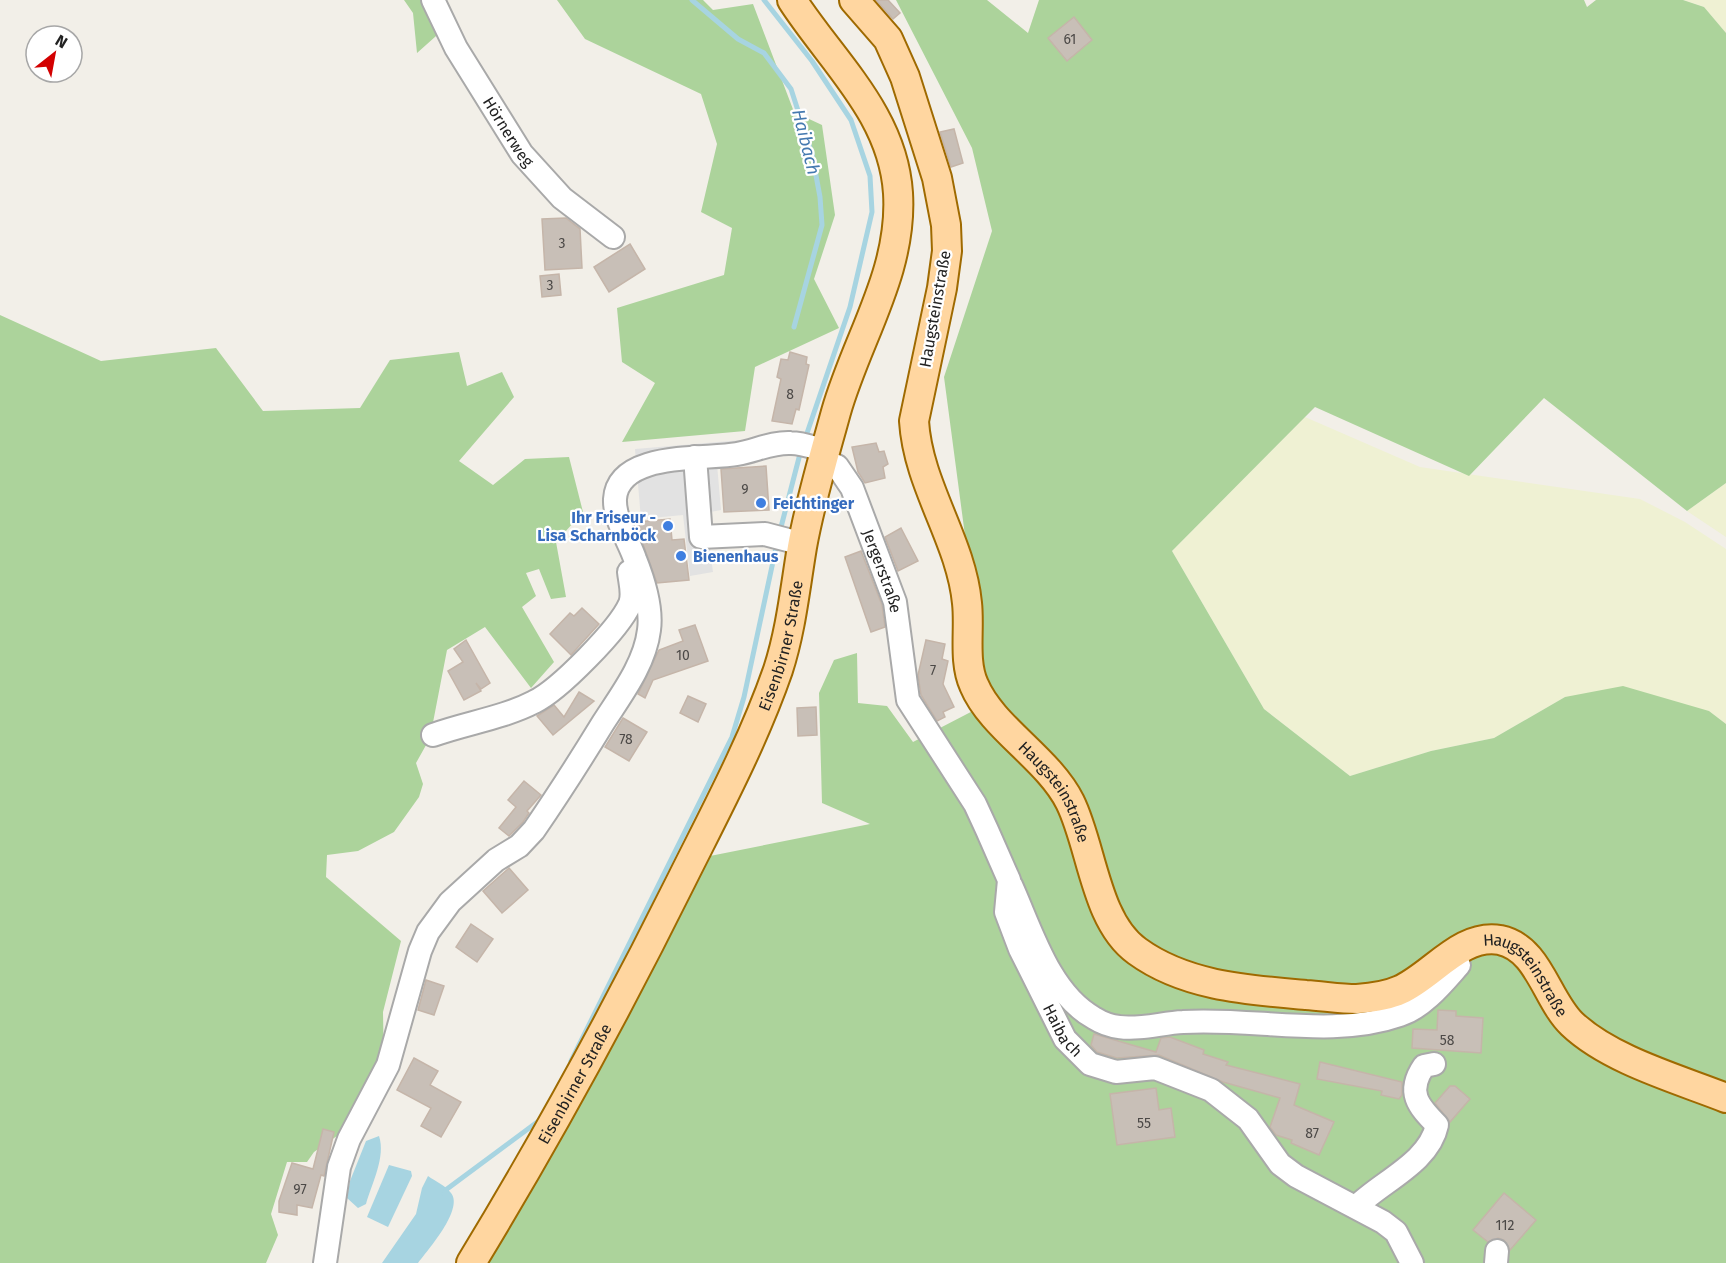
<svg xmlns="http://www.w3.org/2000/svg" width="1726" height="1263" viewBox="0 0 1726 1263" font-family="'Fira Sans',sans-serif">
<style>
.farmland{fill:#eff1d3}
.forest{fill:#acd39b}
.parking{fill:#e2e2e2}
.water{fill:#a7d4e1}
.lines{fill:none;stroke-linecap:round;stroke-linejoin:round}
.stream{stroke:#a7d4e1;stroke-width:5}
.building{fill:#c8bfb7;stroke:#c5b5a9;stroke-width:1.5}
.minor-casing{stroke:#a9a9a9;stroke-width:26}
.major-casing{stroke:#9f6a00;stroke-width:32}
.minor{stroke:#fff;stroke-width:22}
.major{stroke:#ffd6a0;stroke-width:28}
.shop-dot{fill:#3f7fe0;stroke:#fff;stroke-width:2}
.labels{text-anchor:middle;dominant-baseline:central;stroke-width:4.5;stroke-linejoin:round;paint-order:stroke}
.number-label{font-size:14px;fill:#4c4947}
.street-label{font-size:16px;fill:#222;stroke:#fff}
.shop-label{font-size:16px;font-weight:bold;fill:#366cbe;stroke:#fff;text-anchor:start}
.water-label{font-size:18px;font-style:italic;fill:#457ab0;stroke:#fff}
</style>
<rect width="100%" height="100%" fill="#f2efe8"/>
<g class="farmland">
<polygon points="1683,0 1726,0 1726,33 1704,7"/>
<polygon points="1305,417 1420,467 1640,499 1685,522 1726,549 1726,724 1709,711 1565,697 1494,738 1431,751 1350,776 1264,709 1172,551"/>
<polygon points="1726,483 1726,537 1687,511"/>
</g>
<g class="forest">
<polygon points="404,0 444,0 454,20 417,53 413,13"/>
<polygon points="557,0 703,0 713,10 753,4 794,112 822,125 835,215 814,279 839,328 755,367 745,431 622,442 655,383 622,362 617,308 724,275 732,228 701,212 717,144 701,94 585,39"/>
<polygon points="896,0 987,0 1028,33 1039,0 1584,0 1587,7 1596,0 1683,0 1704,7 1726,33 1726,483 1687,511 1544,398 1469,476 1315,407 1172,551 1264,709 1350,776 1431,751 1494,738 1565,697 1623,686 1709,711 1726,724 1726,1263 477,1263 705,857 870,824 822,803 819,693 834,660 857,653 858,703 887,706 913,742 992,701 982,664 944,377 992,231 972,148"/>
<polygon points="0,315 101,361 216,348 263,411 360,408 390,360 459,352 467,386 502,372 514,397 459,461 493,485 525,459 569,457 583,512 556,542 566,597 551,599 539,569 526,573 536,596 522,607 554,662 531,688 485,627 447,650 430,738 416,763 423,784 419,797 394,832 358,851 327,855 326,877 401,941 383,1012 384,1067 354,1124 314,1152 307,1162 287,1162 271,1214 278,1235 266,1263 0,1263"/>
</g>
<polygon class="parking" points="742,440 746,460 717,464 721,510 705,513 713,572 690,576 683,515 641,519 635,449"/>
<g class="water">
<path d="M379 1136C386 1157 372 1183 366 1204L358 1208 347 1198 350 1181 366 1141Z"/>
<polygon points="389,1165 411,1171 412,1176 388,1227 367,1217"/>
<path d="M428 1176C435 1181 446 1186 451 1193 464 1209 428 1250 418 1263H382L416 1214 422 1188Z"/>
</g>
<g class="lines">
<g class="stream">
<polyline points="692,0 738,39 764,53 791,89 812,154 820,197 822,225 794,327"/>
<polyline points="764,0 812,61 851,120 870,176 872,212 850,307 805,439"/>
<polyline points="780,531 801,450"/>
<polyline points="571,1061 732,737 744,697 777,543"/>
<polyline points="444,1194 447,1189 540,1120"/>
</g>
</g>
<g class="building">
<polygon points="876,0 888,0 900,13 893,19"/>
<polygon points="1074,17 1092,40 1067,61 1048,38"/>
<polygon points="954,129 963,163 951,167 940,132"/>
<polygon points="566,218 580,229 582,268 545,270 542,219"/>
<polygon points="630,244 645,269 609,292 594,267"/>
<polygon points="559,274 561,295 542,297 540,276"/>
<polygon points="790,352 807,357 806,364 809,365 799,410 796,409 792,424 772,421 781,379 777,377 781,359 788,360"/>
<polygon points="876,443 879,452 884,451 888,464 883,467 885,478 865,483 858,472 852,447"/>
<polygon points="766,466 769,510 724,512 721,469"/>
<polygon points="670,519 672,540 684,539 689,580 657,583 639,533 637,522"/>
<polygon points="901,528 918,561 898,571 885,537"/>
<polygon points="861,551 882,605 885,627 871,632 845,557"/>
<polygon points="582,608 599,624 571,655 550,634 570,613 574,616"/>
<polygon points="695,625 708,661 653,680 645,698 638,694 659,650 683,641 679,630"/>
<polygon points="466,640 490,683 481,689 476,683 481,691 464,700 448,671 463,662 454,649"/>
<polygon points="926,640 945,644 942,659 948,661 943,684 954,707 943,712 945,717 937,721 921,695 918,675"/>
<polygon points="579,692 594,701 553,735 537,716 554,705 564,717"/>
<polygon points="688,696 706,704 698,722 680,713"/>
<polygon points="816,707 817,735 798,736 797,708"/>
<polygon points="623,718 647,732 629,761 605,747"/>
<polygon points="524,781 541,795 527,811 529,813 523,822 509,836 499,828 516,807 508,800"/>
<polygon points="509,868 528,890 502,913 483,891"/>
<polygon points="471,924 493,939 477,962 456,947"/>
<polygon points="426,980 444,986 434,1015 418,1010"/>
<polygon points="1438,1010 1456,1011 1456,1016 1483,1018 1481,1053 1412,1048 1413,1029 1437,1030"/>
<polygon points="1094,1034 1156,1052 1161,1038 1170,1037 1204,1050 1203,1054 1228,1062 1226,1065 1300,1084 1294,1105 1334,1122 1319,1155 1291,1143 1292,1140 1276,1135 1270,1127 1280,1098 1223,1082 1159,1055 1117,1058 1097,1052 1091,1045"/>
<polygon points="414,1058 438,1071 430,1085 461,1102 441,1137 421,1126 431,1108 397,1090"/>
<polygon points="1320,1062 1402,1082 1402,1095 1399,1099 1381,1095 1382,1091 1317,1079"/>
<polygon points="1450,1086 1455,1086 1470,1099 1450,1122 1435,1103"/>
<polygon points="1156,1088 1159,1110 1171,1108 1175,1137 1117,1145 1110,1094"/>
<polygon points="323,1129 334,1132 324,1176 321,1175 312,1208 297,1205 297,1215 279,1212 279,1201 292,1163 313,1169"/>
<polygon points="1504,1193 1536,1220 1510,1250 1504,1240 1498,1238 1488,1242 1473,1230"/>
</g>
<g class="lines">
<g class="minor-casing">
<g id="minor">
<path id="s1" d="M433 0 456 48 522 154 562 198 613 237"/>
<polyline points="695,457 701,537 765,534 803,544"/>
<path id="s2" d="M823 461 837 466 852 488 895 602 908 700 975 804 987 830 1009 880 1006 912 1020 949 1065 1039 1090 1064 1116 1072 1155 1068 1211 1090 1248 1119 1280 1164 1296 1176 1383 1222 1396 1232 1412 1263"/>
<path d="M433 735C466 723 503 718 534 702 559 690 619 629 630 604 634 594 630 582 629 572"/>
<path d="M1011 885C1031 929 1049 993 1094 1018 1102 1023 1110 1026 1119 1027 1140 1030 1162 1023 1183 1022 1253 1017 1332 1039 1400 1015 1424 1007 1443 983 1459 965L1451 955"/>
<path d="M1356 1207C1382 1181 1429 1163 1437 1125 1418 1106 1406 1092 1424 1066L1434 1064"/>
<path d="M325 1263 339 1167 349 1139 388 1065 420 951 428 932 450 902 496 860 519 846 534 830C558 795 581 759 603 723 621 695 645 664 649 630 652 609 643 579 635 559 629 541 614 519 615 499 618 451 705 460 737 454 755 451 772 442 791 443 802 443 815 448 826 451"/>
<polyline points="1496,1263 1497,1251"/>
</g>
</g>
<g class="major-casing">
<g id="major">
<path id="s3" d="M854 0 888 39 905 77 937 178 946 225 947 251 942 288 914 421C918 486 961 540 967 603 970 629 963 661 974 685 992 728 1048 758 1070 802 1092 846 1095 921 1137 951 1185 986 1247 990 1306 995 1323 996 1340 999 1357 999 1370 998 1387 996 1400 990 1432 976 1461 933 1500 940 1539 948 1546 999 1572 1024 1610 1060 1678 1079 1726 1098"/>
<path id="s4" d="M471 1263C547 1138 617 1010 682 879 716 811 753 742 778 670 791 630 795 589 802 547 810 502 824 456 836 412 857 338 903 272 898 193 893 114 832 62 792 0"/>
</g>
</g>
<use href="#minor" class="minor"/>
<use href="#major" class="major"/>
</g>
<g class="shop-dot">
<circle cx="761" cy="503" r="6"/>
<circle cx="668" cy="526" r="6"/>
<circle cx="681" cy="556" r="6"/>
</g>
<g class="labels">
<g class="number-label">
<text x="1070" y="39">61</text>
<text x="562" y="243">3</text>
<text x="550" y="285">3</text>
<text x="790" y="394">8</text>
<text x="745" y="489">9</text>
<text x="683" y="655">10</text>
<text x="933" y="670">7</text>
<text x="626" y="739">78</text>
<text x="1447" y="1040">58</text>
<text x="1144" y="1123">55</text>
<text x="1312" y="1133">87</text>
<text x="300" y="1189">97</text>
<text x="1505" y="1225">112</text>
</g>
<g class="street-label">
<text stroke="none"><textPath href="#s1" startOffset="152">Hörnerweg</textPath></text>
<text transform="translate(935 309) rotate(-80)">Haugsteinstraße</text>
<text stroke="none"><textPath href="#s2" startOffset="130">Jergerstraße</textPath></text>
<text stroke="none"><textPath href="#s4" startOffset="693">Eisenbirner Straße</textPath></text>
<text stroke="none"><textPath href="#s3" startOffset="855">Haugsteinstraße</textPath></text>
<text stroke="none"><textPath href="#s3" startOffset="1467">Haugsteinstraße</textPath></text>
<text stroke="none"><textPath href="#s2" startOffset="633">Haibach</textPath></text>
<text stroke="none"><textPath href="#s4" startOffset="207">Eisenbirner Straße</textPath></text>
</g>
<g class="shop-label">
<text x="773" y="503">Feichtinger</text>
<text x="656" y="517" text-anchor="end">Ihr Friseur -<tspan x="656" dy="18">Lisa Scharnböck</tspan></text>
<text x="693" y="556">Bienenhaus</text>
</g>
<g class="water-label">
<text transform="translate(806 142) rotate(76)">Haibach</text>
</g>
</g>
<g transform="translate(54 54) rotate(31)"><circle r="28" fill="#ffffff" stroke="#a7a7a7" stroke-width="1.5"/>
<path d="M0-4.5L10 22L0 15L-10 22Z" fill="#d30001"/>
<text y="-9" font-size="16" font-weight="bold" text-anchor="middle" fill="#222222">N</text>
</g>
</svg>
